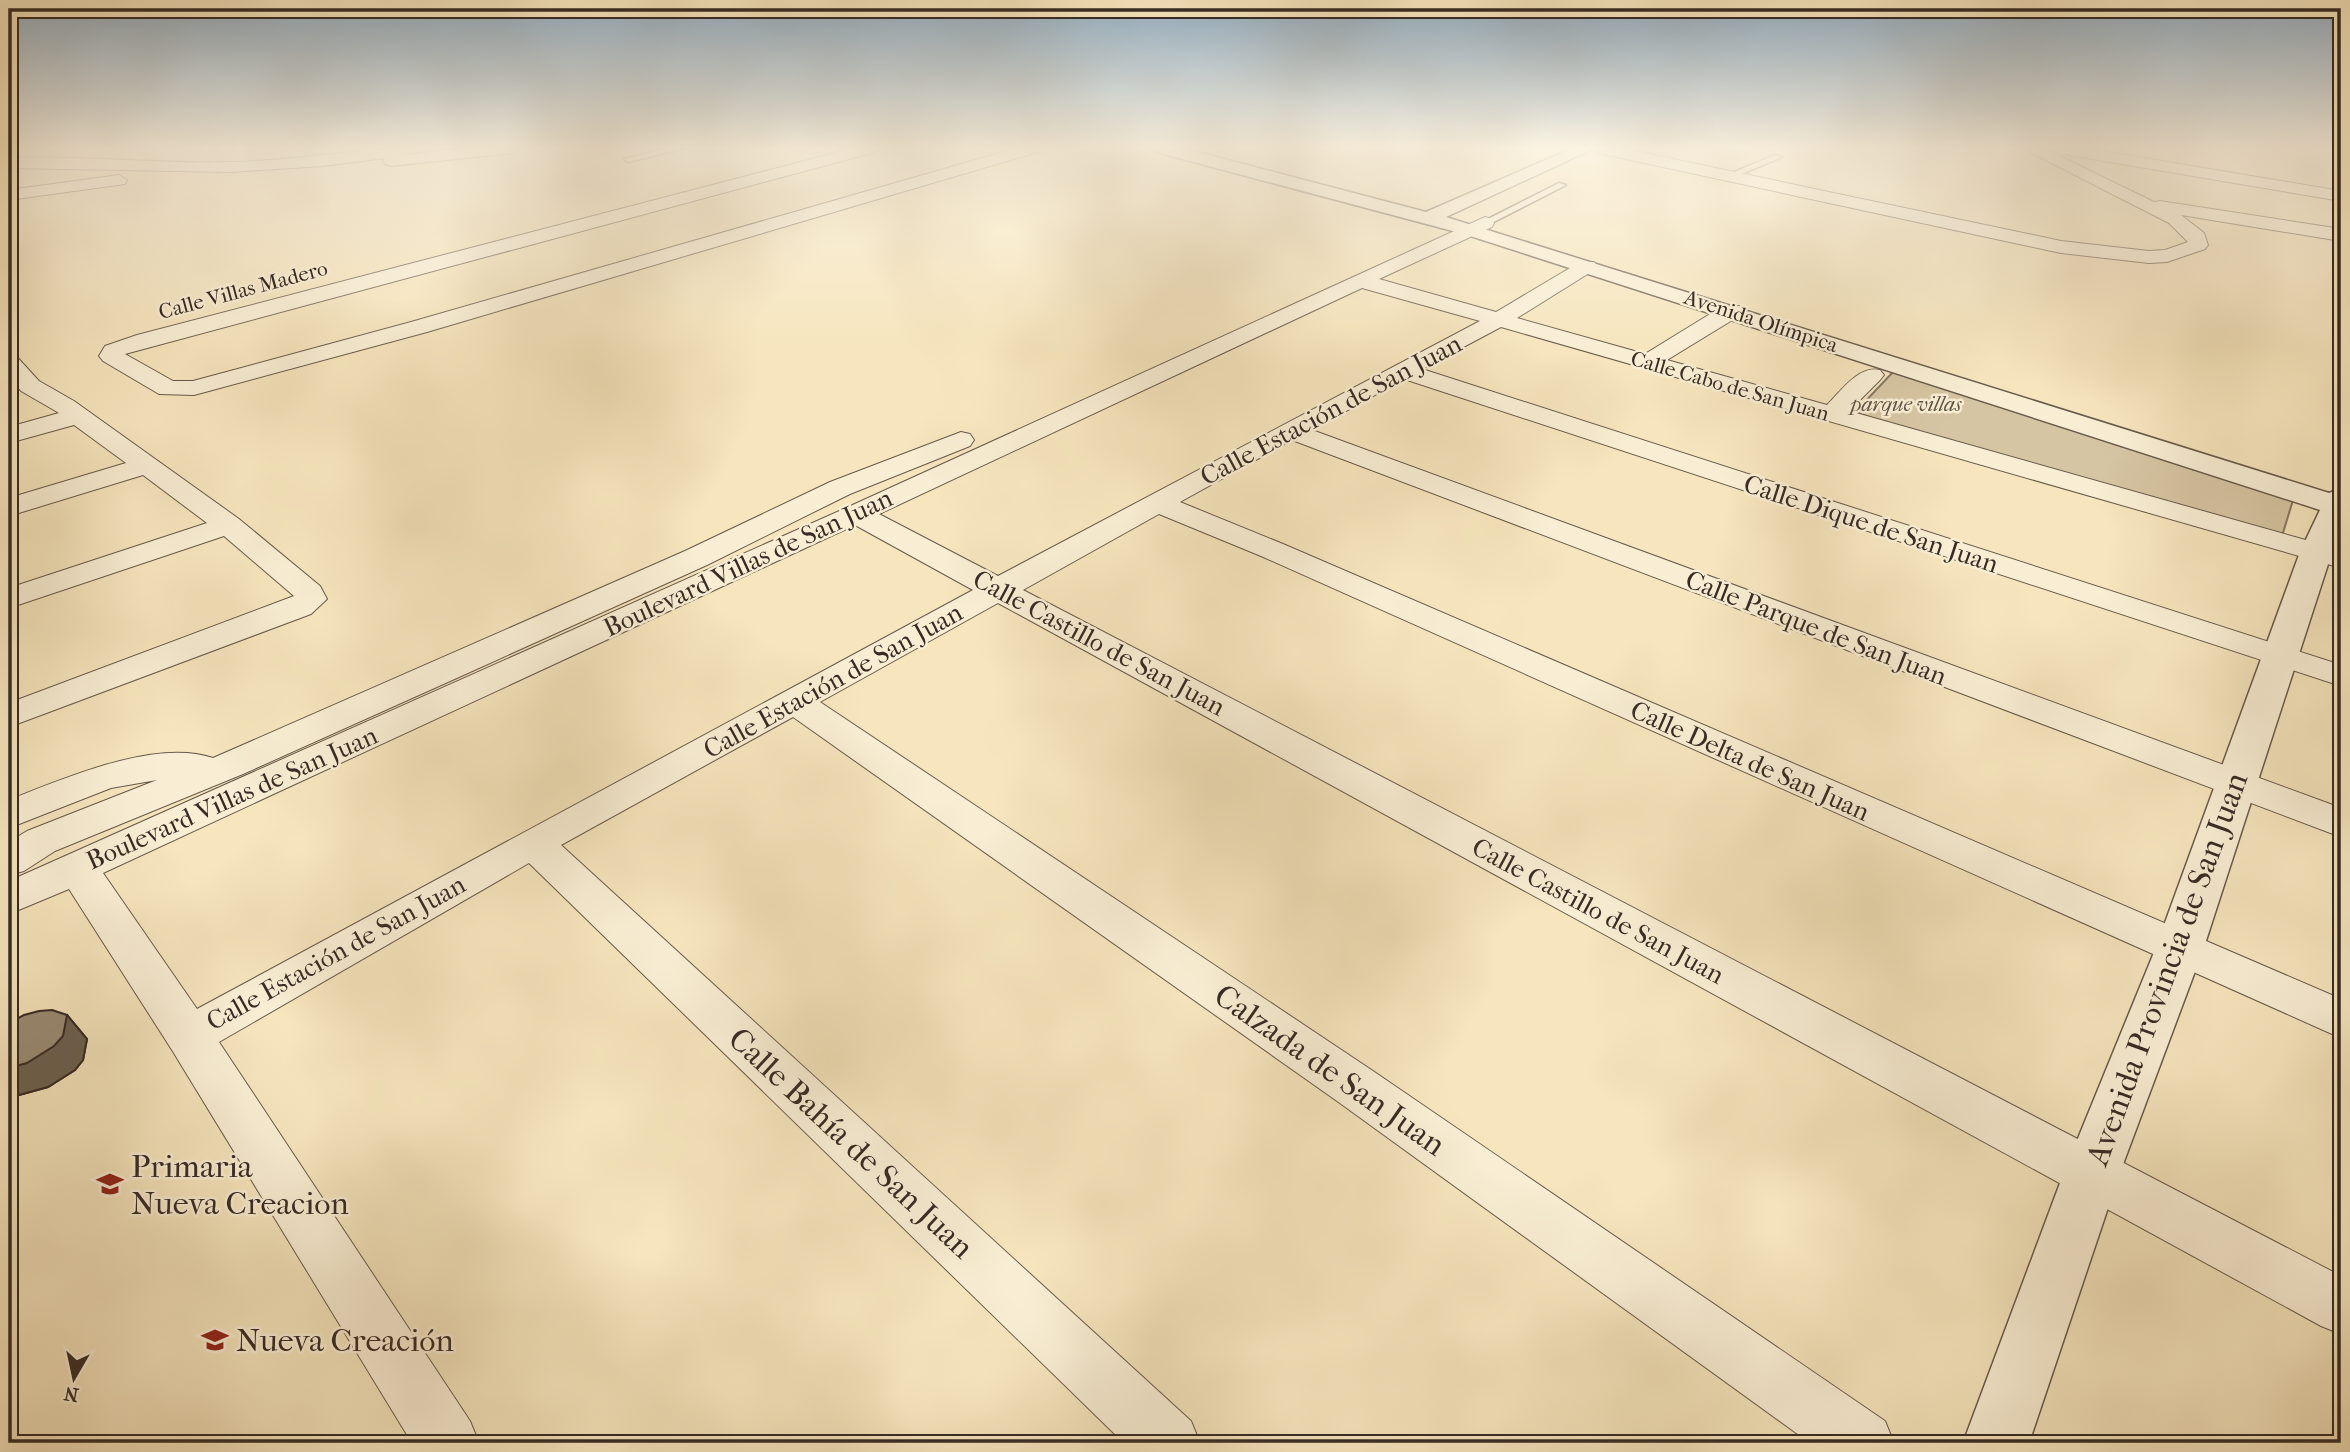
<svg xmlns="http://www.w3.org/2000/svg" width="2350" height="1452" viewBox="0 0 2350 1452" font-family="'IM FELL French Canon',serif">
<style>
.green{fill:#d6c5a3;stroke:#867864;stroke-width:2}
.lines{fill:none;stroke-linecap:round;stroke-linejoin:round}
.service-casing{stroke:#675a4b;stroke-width:3}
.minor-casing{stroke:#675a4b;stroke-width:2}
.tertiary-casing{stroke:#675a4b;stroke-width:3}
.service{fill:#f9eed4;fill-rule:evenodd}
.minor{fill:#f9eed4;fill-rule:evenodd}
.tertiary{fill:#f9eed4;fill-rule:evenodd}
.wall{fill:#847864;stroke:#372b25;stroke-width:2}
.shaded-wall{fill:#6c6251;stroke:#372b25;stroke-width:2}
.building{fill:#9a8c74;stroke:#372b25;stroke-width:2}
.labels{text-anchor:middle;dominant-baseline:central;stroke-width:5;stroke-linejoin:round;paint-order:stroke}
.far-street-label{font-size:21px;fill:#372b25;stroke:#f9eed4}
.far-park-label{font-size:21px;font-style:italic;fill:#5f5244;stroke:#f9eed4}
.street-label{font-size:26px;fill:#372b25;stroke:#f9eed4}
.near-street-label{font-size:32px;fill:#372b25;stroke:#f9eed4}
.near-poi-label{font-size:32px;fill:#372b25;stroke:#f9eed4;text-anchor:start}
</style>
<rect width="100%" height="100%" fill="#f6e5bd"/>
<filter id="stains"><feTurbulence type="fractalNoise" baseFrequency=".00286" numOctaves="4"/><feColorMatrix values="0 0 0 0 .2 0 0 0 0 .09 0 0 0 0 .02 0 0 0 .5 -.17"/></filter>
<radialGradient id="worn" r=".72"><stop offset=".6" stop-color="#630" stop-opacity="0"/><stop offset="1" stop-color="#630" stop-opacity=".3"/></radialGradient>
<polygon class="green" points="1894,371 2294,497 2282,536 1876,424 1857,410"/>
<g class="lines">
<g class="service-casing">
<g id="service">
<polygon points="669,148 686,148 628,162 624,159"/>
<polygon points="1775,155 1782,157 1734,177 1727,175"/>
<polygon points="1559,183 1566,185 1488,225 1480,223"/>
</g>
</g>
<g class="minor-casing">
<g id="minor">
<path d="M423 148 421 151 404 155 467 148H520L512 153 391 166 385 164 383 161 385 158 323 166 231 172 9 168V158C83 155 156 164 230 162 294 161 358 148 423 148Z"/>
<polygon points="854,148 881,148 879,151 125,354 173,381 193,381 411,322 1017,148 1043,148 1041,151 427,332 194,395 159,394 103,361 99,356 105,346 137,335"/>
<polygon points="1590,148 1621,148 2061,241 2149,251 2165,250 2188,242 2169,223 2022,148 2043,148 2154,202 2160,201 2341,229 2341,241 2181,215 2204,233 2208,245 2205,249 2167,262 2149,263 2061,253 1598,153"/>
<polygon points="2084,148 2341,191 2341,201 2062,154 2054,149"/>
<polygon points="119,175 127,180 125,184 9,200 9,190"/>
<path d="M1485 217 1492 219 1494 223 1492 227 1379 279 1496 312 1580 262H1594L1597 266 1594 270 1517 318 1645 354 1723 306H1739L1742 311 1739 316 1667 360 1827 405C1841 391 1859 365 1880 370L1884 375 1880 380 1849 411 2341 550V568L1501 327 1422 369 2341 665V686L1404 379 1312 430 2341 808V837L1292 440 1180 502 1283 544 2341 999V1038L1261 556 1159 514 1023 590 2341 1276V1334L2321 1326 998 603 820 702 1373 1071 1885 1421 1894 1443H1810L1337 1101 793 717 561 845 1191 1421 1200 1443H1124L529 863 219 1042 470 1421 479 1443H412L172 1050 69 889 9 914V881L846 508ZM1362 288 1480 321 998 576 879 514ZM855 525 973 590 197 1009 103 873Z"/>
<polygon points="9,355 17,357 39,381 74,401 239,519 320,586 327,599 311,614 9,727 9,703 294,596 224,536 9,608 9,588 207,523 143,475 9,516 9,498 126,463 74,425 9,443 9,427 59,413 21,391 9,376"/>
<path d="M961 432 970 434 974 440 970 446 850 494 707 565 459 677 243 774 55 851 24 871 9 875V842L27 831 157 780 111 788 9 828V800C63 779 155 738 213 758L685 551 830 482Z"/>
</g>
</g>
<g class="tertiary-casing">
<polygon id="tertiary" points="1154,148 1182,148 1426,212 1573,148 1595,148 1446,217 2329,493 2341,488 2341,531 2332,552 2203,950 2119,1175 2029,1443 1963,1443 2063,1175 2155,950 2300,552 2320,510 1464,234 1156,152"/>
</g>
<use href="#service" class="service"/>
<use href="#minor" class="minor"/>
<use href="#tertiary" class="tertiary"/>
</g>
<polygon class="wall" points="67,1015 87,1039 83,1060 75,1070 48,1087 19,1095 9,1094 9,1023"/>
<polygon class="shaded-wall" points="67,1015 87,1039 83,1060 75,1070 48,1087 19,1095 9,1084 9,1068"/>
<polygon class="building" points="52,1010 67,1015 63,1036 54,1046 27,1063 9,1068 9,1023 24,1015 39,1011"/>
<linearGradient id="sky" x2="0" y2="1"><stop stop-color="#93aec2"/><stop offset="0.42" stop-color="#fbf3e1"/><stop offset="1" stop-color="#fbf3e1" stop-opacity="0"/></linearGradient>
<rect width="2350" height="351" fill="url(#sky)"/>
<defs>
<g id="school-bare" transform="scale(2.1)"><path d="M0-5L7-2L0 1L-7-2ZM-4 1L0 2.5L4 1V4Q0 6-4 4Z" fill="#8f2418" stroke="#f9eed4" stroke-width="2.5" paint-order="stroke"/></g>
</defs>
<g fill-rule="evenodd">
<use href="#school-bare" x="110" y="1184"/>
<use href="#school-bare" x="215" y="1340"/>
</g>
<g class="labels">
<g class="far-street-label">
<text transform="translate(243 290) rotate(-15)">Calle Villas Madero</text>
<text transform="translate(1761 321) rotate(18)">Avenida Olímpica</text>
<text transform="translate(1730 386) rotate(16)">Calle Cabo de San Juan</text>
</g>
<g class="far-park-label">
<text x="1906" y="404">parque villas</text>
</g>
<g class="street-label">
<text transform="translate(1331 410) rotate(-28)">Calle Estación de San Juan</text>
<text transform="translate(1871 524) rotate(18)">Calle Dique de San Juan</text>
<text transform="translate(748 563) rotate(-25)">Boulevard Villas de San Juan</text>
<text transform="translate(1816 628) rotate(21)">Calle Parque de San Juan</text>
<text transform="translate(1099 643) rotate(28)">Calle Castillo de San Juan</text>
<text transform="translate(833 681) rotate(-29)">Calle Estación de San Juan</text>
<text transform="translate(1750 761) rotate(24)">Calle Delta de San Juan</text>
<text transform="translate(232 798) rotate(-24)">Boulevard Villas de San Juan</text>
<text transform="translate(1598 911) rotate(28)">Calle Castillo de San Juan</text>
<text transform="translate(336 953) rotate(-29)">Calle Estación de San Juan</text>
</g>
<g class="near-street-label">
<text transform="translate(2167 969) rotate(-70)">Avenida Provincia de San Juan</text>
<text transform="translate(1330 1070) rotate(35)">Calzada de San Juan</text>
<text transform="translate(851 1143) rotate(43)">Calle Bahía de San Juan</text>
</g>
<g class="near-poi-label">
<text x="131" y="1166">Primaria<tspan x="131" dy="37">Nueva Creacion</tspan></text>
<text x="236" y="1340">Nueva Creación</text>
</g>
</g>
<rect width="2350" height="1452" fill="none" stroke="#f6e5bd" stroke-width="35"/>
<rect x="10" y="10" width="2329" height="1431" fill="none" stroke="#372b25" stroke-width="3.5"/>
<rect x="18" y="18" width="2315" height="1417" fill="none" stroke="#372b25" stroke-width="2"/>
<g transform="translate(74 1378) rotate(189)" stroke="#f9eed4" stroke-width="5" paint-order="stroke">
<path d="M0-5L12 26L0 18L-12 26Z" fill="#372b25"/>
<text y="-10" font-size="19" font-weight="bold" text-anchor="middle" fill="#372b25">N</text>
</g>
<rect width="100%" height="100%" filter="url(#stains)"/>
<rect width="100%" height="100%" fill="url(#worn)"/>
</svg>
